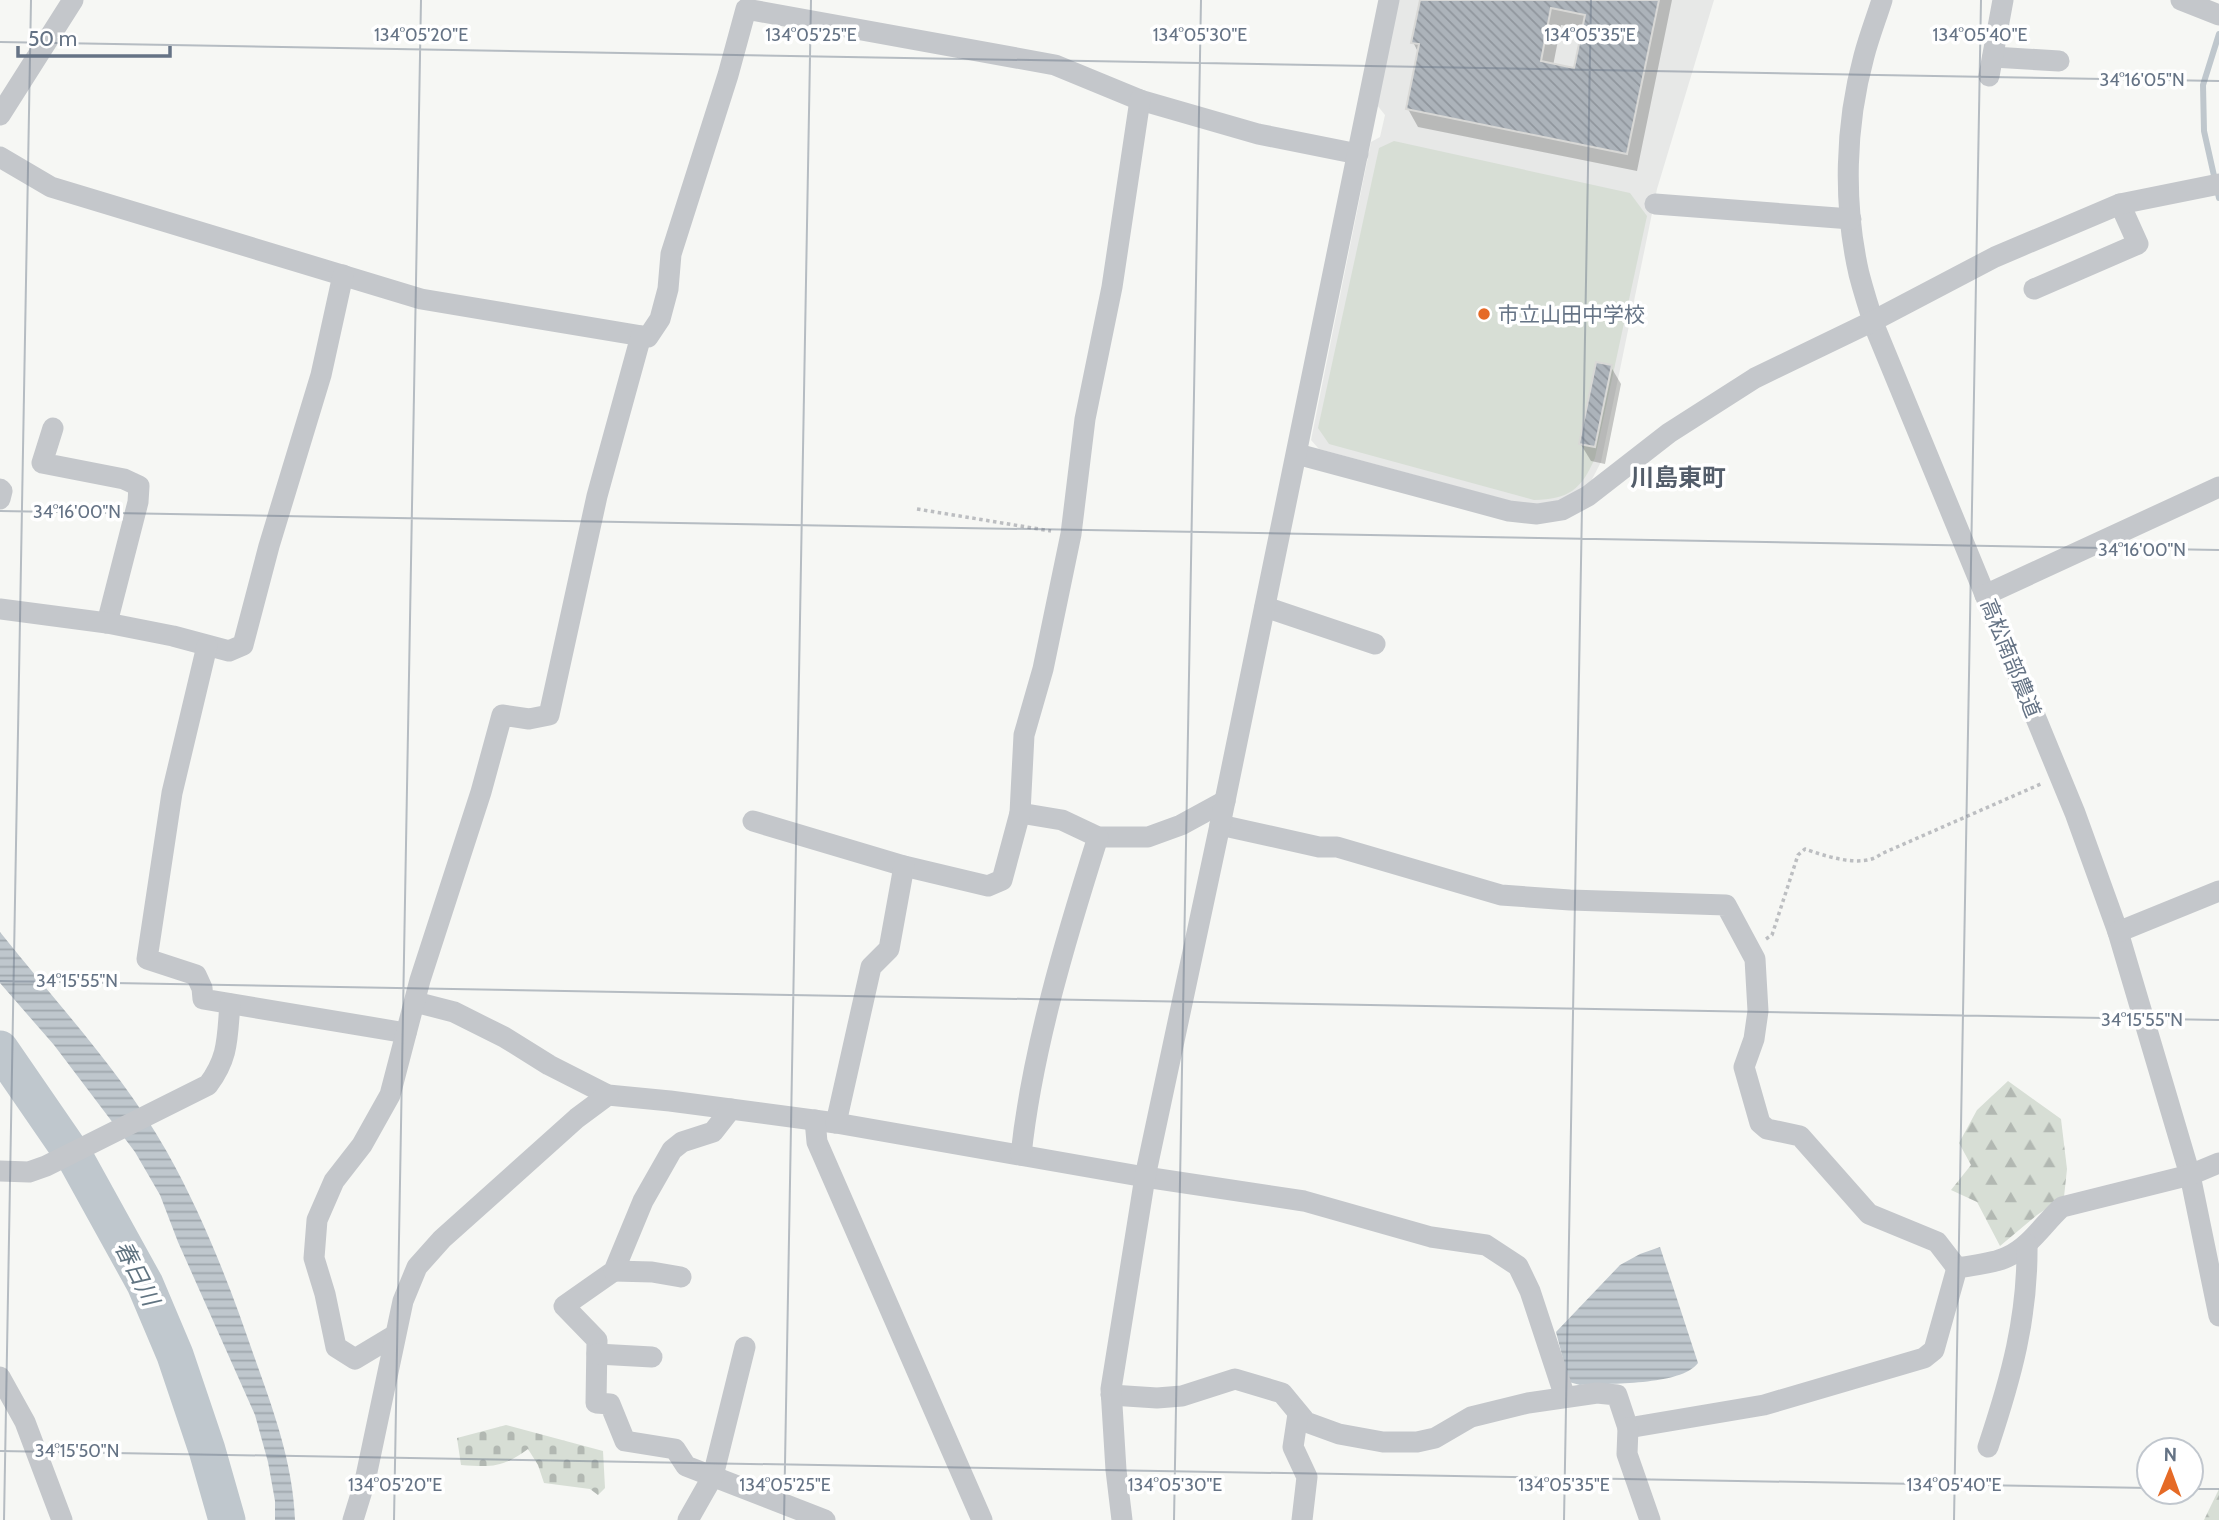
<svg xmlns="http://www.w3.org/2000/svg" width="2219" height="1520" viewBox="0 0 2219 1520" font-family="Cabin,'Noto Sans JP',sans-serif">
<style>
.built{fill:#e7e8e7}
.forest{fill:url(#forest-firs)}
.cemetery{fill:url(#cemetery-stones)}
.garden{fill:#d7ded5}
.water{fill:url(#water-rules)}
.shadow{fill:#0003;fill-rule:evenodd}
.lines{fill:none;stroke-linecap:round;stroke-linejoin:round}
.stream{stroke:#bfc7cd;stroke-width:6}
.river{stroke:#bfc7cd;stroke-width:37}
.building{fill:url(#building-back-hatch);stroke:#d8d8d6;stroke-width:2;fill-rule:evenodd}
.path{stroke:#bcbec1;stroke-width:3.5;stroke-dasharray:3.5 3.5;stroke-linecap:butt}
.minor{stroke:#c4c7cb;stroke-width:21}
.ticks{fill:none;stroke:#657385;stroke-width:2;stroke-opacity:0.45}
.poi-dot{fill:#e56a26;stroke:#fff;stroke-width:2.5}
.labels{text-anchor:middle;dominant-baseline:central;stroke-width:7;stroke-linejoin:round;paint-order:stroke}
.poi-label{font-size:21px;fill:#657385;stroke:#fff;text-anchor:start}
.street-label{font-size:21px;fill:#657385;stroke:#fff}
.water-label{font-size:23px;font-style:italic;fill:#617481;stroke:#fff}
.quarter-label{font-size:24px;font-weight:bold;fill:#535d6a;stroke:#fff}
.ticks-label{font-size:18px;text-anchor:middle;fill:#657385;stroke:#fff;stroke-width:7;stroke-linejoin:round;paint-order:stroke}
</style>
<defs>
<pattern id="forest-firs" width="22" height="20" patternUnits="userSpaceOnUse" patternTransform="scale(1.75)"><rect width="22" height="20" fill="#d7ded5"/><path d="M5 1l3.5 6h-7zM16 11l3.5 6h-7z" fill="#b2b8b2"/></pattern>
<pattern id="cemetery-stones" width="16" height="16" patternUnits="userSpaceOnUse" patternTransform="scale(1.75)"><rect width="16" height="16" fill="#d7ded5"/><path d="M2 7V4a2 2 0 0 1 4 0v3zM10 15v-3a2 2 0 0 1 4 0v3z" fill="#b2b8b2"/></pattern>
<pattern id="water-rules" width="6" height="5" patternUnits="userSpaceOnUse" patternTransform="scale(1.75)"><rect width="6" height="5" fill="#bfc7cd"/><path d="M0 2.5h6" fill="none" stroke="#9fa6ac"/></pattern>
<pattern id="building-back-hatch" width="6" height="6" patternUnits="userSpaceOnUse" patternTransform="scale(1.75)"><rect width="6" height="6" fill="#acb3ba"/><path d="M-1 5l2 2M0 0l6 6M5-1l2 2" fill="none" stroke="#90969d"/></pattern>
</defs>
<rect width="100%" height="100%" fill="#f6f7f4"/>
<polygon class="built" points="1397,0 1714,0 1657,189 1601,462 1588,487 1562,503 1536,508 1319,449 1311,440 1371,142 1380,137 1385,115 1377,105"/>
<g class="forest">
<polygon points="2008,1081 2061,1119 2067,1169 2064,1197 2037,1215 2000,1246 1977,1202 1951,1190 1971,1165 1959,1143 1977,1110"/>
<polygon points="2219,1489 2219,1520 2204,1520"/>
</g>
<path class="cemetery" d="M506 1425 603 1451 605 1488 598 1495 590 1489 544 1483 538 1465 528 1449C502 1468 492 1467 461 1465L457 1438Z"/>
<path class="garden" d="M1394 141 1630 193 1647 216 1595 458C1581 490 1569 499 1534 500L1329 444 1318 428 1379 148Z"/>
<g class="water">
<path d="M0 932C57 1004 122 1072 167 1152 203 1216 230 1286 254 1356 273 1409 293 1463 295 1520H275V1501L268 1462 255 1415 178 1242 160 1195 135 1152 54 1045 0 983Z"/>
<path d="M1660 1247 1698 1363C1681 1386 1608 1383 1580 1385L1569 1382 1556 1332 1620 1265 1640 1254Z"/>
</g>
<g class="shadow">
<path d="M1421 0H1672L1637 171 1418 127 1408 109 1419 54 1413 42ZM1561 25 1584 29 1576 70 1553 66Z"/>
<polygon points="1611,367 1621,384 1605,464 1591,461 1580,443"/>
</g>
<g class="lines">
<polyline class="stream" points="2219,34 2203,85 2204,131 2219,198"/>
<polyline class="river" points="0,1049 77,1161 145,1284 175,1355 207,1450 227,1520"/>
</g>
<g class="building">
<path d="M1420 0H1659L1627 154 1406 109 1419 44 1411 43ZM1551 8 1585 15 1574 68 1541 61Z"/>
<polygon points="1596,362 1612,365 1595,447 1579,444"/>
</g>
<g class="lines">
<g class="path">
<polyline points="917,509 1051,531"/>
<path d="M1766 939 1772 935 1798 855 1805 849C1825 856 1863 869 1881 854L2043 783"/>
</g>
<g class="minor">
<path d="M1882 0C1876 19 1869 37 1864 56 1845 125 1843 204 1859 274 1864 293 1870 312 1876 330L2075 813 2118 932 2190 1175 2219 1316"/>
<polyline points="2181,0 2219,15"/>
<polyline points="1993,57 2059,61"/>
<polyline points="1989,76 2003,0"/>
<polyline points="0,115 73,0"/>
<polyline points="0,157 51,187 421,299 648,337 660,319 668,289 671,254 728,75 746,9 1055,65 1140,100 1258,134 1358,154"/>
<polyline points="1655,204 1851,219"/>
<polyline points="2034,289 2138,244 2120,204"/>
<polyline points="53,428 42,463 124,479 139,486 138,502 107,623"/>
<polyline points="1297,454 1509,511 1537,514 1562,510 1588,496 1669,433 1755,378 1873,321 1995,257 2120,204 2219,184"/>
<polyline points="0,489 2,491 0,499"/>
<polyline points="1985,595 2219,487"/>
<polyline points="1265,607 1375,644"/>
<polyline points="0,609 107,623 173,636 229,651 243,645 269,546 321,375 343,275"/>
<polyline points="207,646 172,793 147,959 196,975 202,988 203,999 406,1033"/>
<polyline points="1020,813 1062,820 1098,837 1148,837 1181,825 1225,801"/>
<polyline points="753,821 904,866 988,886 1002,880 1020,813 1024,735 1043,669 1071,534 1085,419 1112,287 1140,100"/>
<polyline points="1220,825 1319,847 1337,847 1501,895 1570,900 1726,905 1755,959 1758,1011 1754,1039 1744,1067 1760,1123 1767,1129 1800,1136 1869,1214 1937,1242 1957,1268"/>
<polyline points="2118,932 2219,891"/>
<polyline points="415,1002 454,1012 504,1037 549,1065 608,1095 670,1101 836,1123 1145,1177 1304,1201 1431,1237 1486,1245 1518,1266 1530,1291 1565,1397"/>
<polyline points="731,1109 713,1132 682,1142 672,1150 643,1201 614,1271 564,1306 597,1340 596,1403 610,1404 625,1441 675,1449 686,1466 825,1520"/>
<polyline points="815,1120 817,1142 982,1520"/>
<polyline points="836,1123 871,967 889,949 904,866"/>
<path d="M1021 1155C1032 1050 1066 938 1098 837"/>
<path d="M0 1171 29 1172 46 1166 208 1085C229 1057 227 1038 230 1004"/>
<polyline points="614,1271 652,1272 681,1277"/>
<polyline points="395,1335 355,1359 336,1347 325,1294 314,1258 317,1220 334,1181 362,1145 390,1095 420,980 481,792 502,715 529,719 549,715 597,496 641,336"/>
<polyline points="597,1354 652,1357"/>
<polyline points="0,1377 25,1422 62,1520"/>
<path d="M1111 1395 1157 1398 1182 1396 1235 1379 1282 1393 1306 1422 1339 1434 1383 1442H1417L1435 1438 1471 1417 1528 1403 1597 1393 1617 1395 1628 1428 1764 1405 1924 1358 1934 1350 1957 1268C1973 1265 1993 1264 2007 1257 2030 1247 2044 1223 2062 1207L2190 1175 2219 1163"/>
<polyline points="1298,1414 1293,1447 1307,1477 1302,1520"/>
<polyline points="1628,1428 1627,1454 1650,1520"/>
<path d="M1988 1447C2011 1378 2028 1318 2027 1244"/>
<polyline points="353,1520 365,1481 403,1301 417,1267 442,1239 577,1118 608,1095"/>
<polyline points="688,1520 713,1476 745,1347"/>
<polyline points="1122,1520 1116,1470 1111,1389 1145,1177 1220,825 1389,0"/>
</g>
</g>
<path class="ticks" d="M0 42 2219 81M0 511 2219 550M0 981 2219 1020M0 1451 2149 1488M2191 1489H2219M4 1520 31 0M394 1520 421 0M784 1520 811 0M1174 1520 1201 0M1564 1520 1591 0M1954 1520 1981 0"/>
<circle class="poi-dot" cx="1484" cy="314" r="7"/>
<g class="labels">
<g class="poi-label">
<text x="1498" y="314">市立山田中学校</text>
</g>
<g class="street-label">
<text transform="translate(2011 658) rotate(68)">高松南部農道</text>
</g>
<g class="water-label">
<text transform="translate(137 1273) rotate(63)">春日川</text>
</g>
<g class="quarter-label">
<text x="1678" y="477">川島東町</text>
</g>
</g>
<g class="ticks-label">
<text x="421" y="41">134°05'20"E</text>
<text x="811" y="41">134°05'25"E</text>
<text x="1200" y="41">134°05'30"E</text>
<text x="1590" y="41">134°05'35"E</text>
<text x="1980" y="41">134°05'40"E</text>
<text x="2142" y="86">34°16'05"N</text>
<text x="77" y="518">34°16'00"N</text>
<text x="2142" y="556">34°16'00"N</text>
<text x="77" y="987">34°15'55"N</text>
<text x="2142" y="1026">34°15'55"N</text>
<text x="77" y="1457">34°15'50"N</text>
<text x="395" y="1491">134°05'20"E</text>
<text x="785" y="1491">134°05'25"E</text>
<text x="1175" y="1491">134°05'30"E</text>
<text x="1564" y="1491">134°05'35"E</text>
<text x="1954" y="1491">134°05'40"E</text>
</g>
<g transform="translate(2170 1471) rotate(1)"><circle r="33" fill="#ffffff" stroke="#c1c7ce" stroke-width="2"/>
<path d="M0-5L12 26L0 18L-12 26Z" fill="#e56a26"/>
<text y="-10" font-size="19" font-weight="bold" text-anchor="middle" fill="#657385">N</text>
</g>
<path d="M18 46v10h152v-10" fill="none" stroke="#657385" stroke-width="3.5"/>
<text x="28" y="46" font-size="21" fill="#657385" stroke="#ffffff" stroke-width="5" paint-order="stroke">50 m</text>
</svg>
